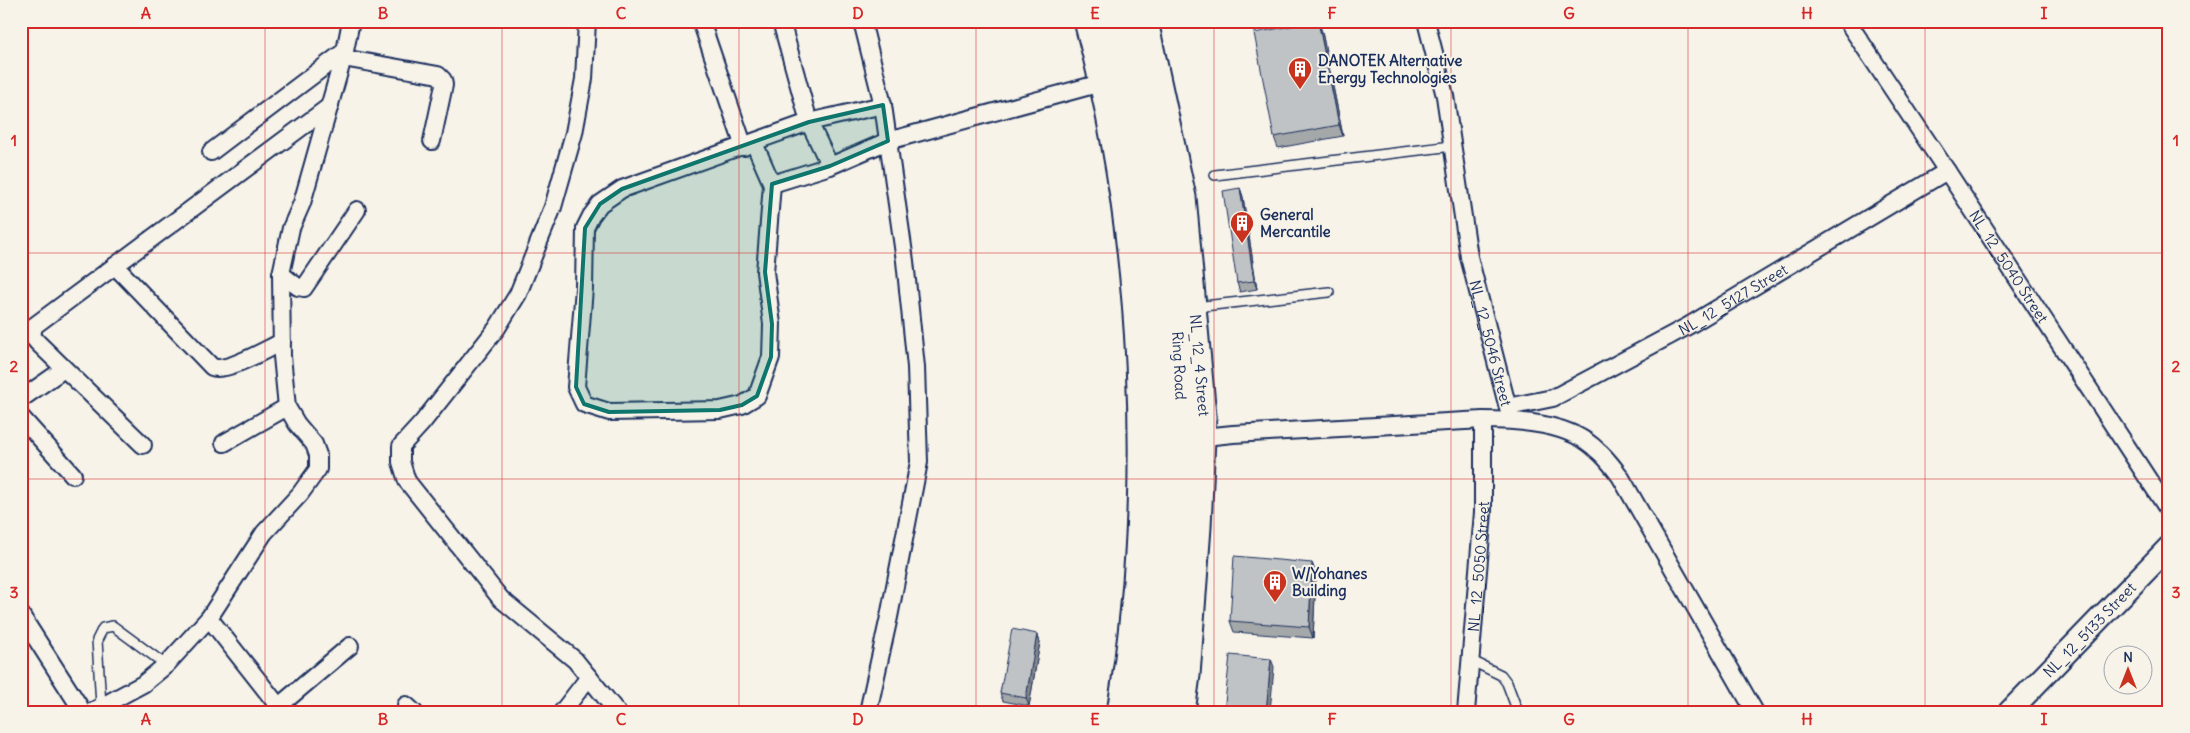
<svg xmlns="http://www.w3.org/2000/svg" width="2190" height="733" viewBox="0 0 2190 733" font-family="Delius,sans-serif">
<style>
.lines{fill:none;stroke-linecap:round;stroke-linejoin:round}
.service-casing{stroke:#1b2f5e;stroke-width:12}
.minor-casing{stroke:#1b2f5e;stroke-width:20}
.tertiary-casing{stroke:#1b2f5e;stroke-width:25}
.trunk-casing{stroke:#1b2f5e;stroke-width:31}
.service{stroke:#f7f3e8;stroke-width:9}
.minor{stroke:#f7f3e8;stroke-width:16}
.tertiary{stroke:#f7f3e8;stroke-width:21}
.trunk{stroke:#f7f3e8;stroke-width:28}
.wall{fill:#a5a8a9;stroke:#1b2f5e}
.shaded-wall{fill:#86888a;stroke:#1b2f5e}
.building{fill:#c0c3c5;stroke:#1b2f5e}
.marked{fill:#0f766e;fill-opacity:0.2;stroke:#0f766e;stroke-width:4;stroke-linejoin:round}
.grid{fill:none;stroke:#d62828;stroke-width:1;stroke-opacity:0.55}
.labels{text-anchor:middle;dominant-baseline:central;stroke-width:4;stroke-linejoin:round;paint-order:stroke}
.poi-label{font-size:15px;font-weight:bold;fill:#1b2f5e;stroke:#f7f3e8;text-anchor:start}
.street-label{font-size:15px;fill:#1b2f5e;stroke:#f7f3e8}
.neatline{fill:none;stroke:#d62828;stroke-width:2}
.grid-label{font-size:16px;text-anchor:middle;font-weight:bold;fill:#d62828}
</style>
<rect width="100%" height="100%" fill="#f7f3e8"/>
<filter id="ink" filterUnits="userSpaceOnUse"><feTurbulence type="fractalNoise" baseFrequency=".02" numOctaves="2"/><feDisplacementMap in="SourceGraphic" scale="10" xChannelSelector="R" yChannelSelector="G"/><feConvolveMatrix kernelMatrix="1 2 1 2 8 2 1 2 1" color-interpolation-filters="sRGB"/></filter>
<g filter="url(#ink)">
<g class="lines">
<g class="service-casing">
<g id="service">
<polyline points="1215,175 1452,146"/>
<polyline points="1195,307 1329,292"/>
<polyline points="1470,660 1501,675 1507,683 1518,712"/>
<polyline points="101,705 97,640 103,628 113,626 166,665"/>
</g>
</g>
<g class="minor-casing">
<g id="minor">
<polyline points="587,21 584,79 574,133 553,207 518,294 497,328 422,423 401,446 401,462 407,481 501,599 575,660 617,712"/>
<polyline points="701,21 744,147"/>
<polyline points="781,21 809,122 830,166"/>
<polyline points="862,21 883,105 905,261 916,367 919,462 889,617 868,712"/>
<path id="s1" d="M1426 21 1445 96 1469 257 1510 416"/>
<path id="s2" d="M1847 21 1947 171 2169 511"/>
<polyline points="343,58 438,75 443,80 444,85 432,141"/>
<polyline points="754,143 772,184 765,272 772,324 771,357 757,396 742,405 720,410 609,412 584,404 576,387 584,288 585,228 591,216 600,204 622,189 809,122 883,105"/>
<polyline points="211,152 345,51"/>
<polyline points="772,184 830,166 888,141 1101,83"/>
<path d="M115 266 212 367C227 373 266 349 282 342"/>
<polyline points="281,274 298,287 304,288 357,210"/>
<polyline points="21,399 64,369"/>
<path id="s3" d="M1508 407 1553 398 1688 326 1947 171"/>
<polyline points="21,417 73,475"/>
<path d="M1204 437 1233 434 1483 420C1519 420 1570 423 1597 450 1606 457 1613 467 1620 476L1755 712"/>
<polyline points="224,443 287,407"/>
<polyline points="143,445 37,342 32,336 34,326 330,106"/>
<polyline points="21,615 83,712"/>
<polyline points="209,618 283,712"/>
<polyline points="406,705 414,712"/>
<polyline points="279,706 350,646"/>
<polyline points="91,712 143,684 166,665 209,618 264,533 300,494 318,469 318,455 314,444 297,424 287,407 282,356 281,274 291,228 302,203 345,51 351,21"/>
<polyline points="562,712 589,677"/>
<path id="s4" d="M1466 712 1483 512V420"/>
</g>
</g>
<g class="tertiary-casing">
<g id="tertiary">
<path d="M1085 21C1143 237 1155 491 1118 712"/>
<path id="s5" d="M1147 21 1185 197 1205 416 1200 527 1189 675 1184 712"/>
<path id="s6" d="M2009 712 2169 547"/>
</g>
</g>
<g class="trunk-casing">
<g id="trunk">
<polyline points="1105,21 1135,163 1158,342 1157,494 1153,588 1140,712"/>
<path id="s7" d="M1128 21C1175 207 1192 400 1177 591 1174 632 1171 672 1164 712"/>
</g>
</g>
<use href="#service" class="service"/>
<use href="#minor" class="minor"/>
<use href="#tertiary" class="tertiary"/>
<use href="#trunk" class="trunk"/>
</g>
<g class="wall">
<polygon points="1318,21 1322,32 1343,136 1278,148 1274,137"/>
<polygon points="1240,188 1243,197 1257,289 1240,292 1237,283"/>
<polygon points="1312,563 1316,574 1313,638 1234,632 1230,621"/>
<polygon points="1037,634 1040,642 1029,706 1003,701 1000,693"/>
</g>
<g class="shaded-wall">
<polygon points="1318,21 1322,32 1343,136 1339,125"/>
<polygon points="1240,188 1243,197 1257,289 1254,281"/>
<polygon points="1312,563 1316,574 1313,638 1309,627"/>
<polygon points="1037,634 1040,642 1029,706 1026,698"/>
<polygon points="1271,659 1274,667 1270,712 1266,712"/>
</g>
<g class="building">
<polygon points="1318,21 1339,125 1274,137 1254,33"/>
<polygon points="1240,188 1254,281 1237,283 1223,191"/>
<polygon points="1234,556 1312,563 1309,627 1230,621"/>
<polygon points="1012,629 1037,634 1026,698 1000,693"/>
<polygon points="1230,655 1271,659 1266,712 1224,712"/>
</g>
</g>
<path class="marked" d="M883 105 888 141 830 166 772 184 765 272 772 324 771 357 757 396 742 405 720 410 609 412 584 404 576 387 585 228 600 204 622 189 809 122Z"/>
<path class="grid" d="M265 21V712M502 21V712M739 21V712M976 21V712M1214 21V712M1451 21V712M1688 21V712M1925 21V712M21 253H2169M21 479H2169"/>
<defs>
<g id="building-pin" transform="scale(1.25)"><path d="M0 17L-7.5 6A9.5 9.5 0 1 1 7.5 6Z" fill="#c8321e" stroke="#f7f3e8"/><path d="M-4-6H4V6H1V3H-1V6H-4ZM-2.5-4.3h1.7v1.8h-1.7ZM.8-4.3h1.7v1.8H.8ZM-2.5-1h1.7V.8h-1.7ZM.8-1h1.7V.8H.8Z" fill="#fff"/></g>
</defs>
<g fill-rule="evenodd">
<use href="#building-pin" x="1300" y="69"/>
<use href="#building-pin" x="1242" y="223"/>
<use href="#building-pin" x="1275" y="582"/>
</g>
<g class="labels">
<g class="poi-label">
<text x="1318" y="60">DANOTEK Alternative<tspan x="1318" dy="17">Energy Technologies</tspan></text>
<text x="1260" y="214">General<tspan x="1260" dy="17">Mercantile</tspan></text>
<text x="1292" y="573">W/Yohanes<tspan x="1292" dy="17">Building</tspan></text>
</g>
<g class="street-label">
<text stroke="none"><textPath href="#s2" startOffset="294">NL_12_5040 Street</textPath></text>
<text stroke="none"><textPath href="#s3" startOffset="251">NL_12_5127 Street</textPath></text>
<text stroke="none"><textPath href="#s1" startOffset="329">NL_12_5046 Street</textPath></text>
<text stroke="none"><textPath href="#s7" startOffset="349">Ring Road</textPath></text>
<text stroke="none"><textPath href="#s5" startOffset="349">NL_12_4 Street</textPath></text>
<text stroke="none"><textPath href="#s4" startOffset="146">NL_12_5050 Street</textPath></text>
<text stroke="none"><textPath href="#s6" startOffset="115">NL_12_5133 Street</textPath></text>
</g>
</g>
<rect width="2190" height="733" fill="none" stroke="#f7f3e8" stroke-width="55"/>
<g transform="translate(2128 670)"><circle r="24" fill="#f7f3e8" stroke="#9fa5b1"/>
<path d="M0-4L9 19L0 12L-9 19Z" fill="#c8321e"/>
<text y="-8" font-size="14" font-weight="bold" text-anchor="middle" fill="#1b2f5e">N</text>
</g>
<rect x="28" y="28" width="2134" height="678" class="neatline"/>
<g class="grid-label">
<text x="146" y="19">A</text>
<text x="383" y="19">B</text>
<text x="621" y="19">C</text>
<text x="858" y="19">D</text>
<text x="1095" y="19">E</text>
<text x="1332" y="19">F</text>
<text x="1569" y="19">G</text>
<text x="1807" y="19">H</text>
<text x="2044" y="19">I</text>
<text x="14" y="146">1</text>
<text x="2176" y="146">1</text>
<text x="14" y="372">2</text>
<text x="2176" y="372">2</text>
<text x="14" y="598">3</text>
<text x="2176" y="598">3</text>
<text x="146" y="725">A</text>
<text x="383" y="725">B</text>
<text x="621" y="725">C</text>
<text x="858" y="725">D</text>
<text x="1095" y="725">E</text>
<text x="1332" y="725">F</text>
<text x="1569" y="725">G</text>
<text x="1807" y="725">H</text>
<text x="2044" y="725">I</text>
</g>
</svg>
